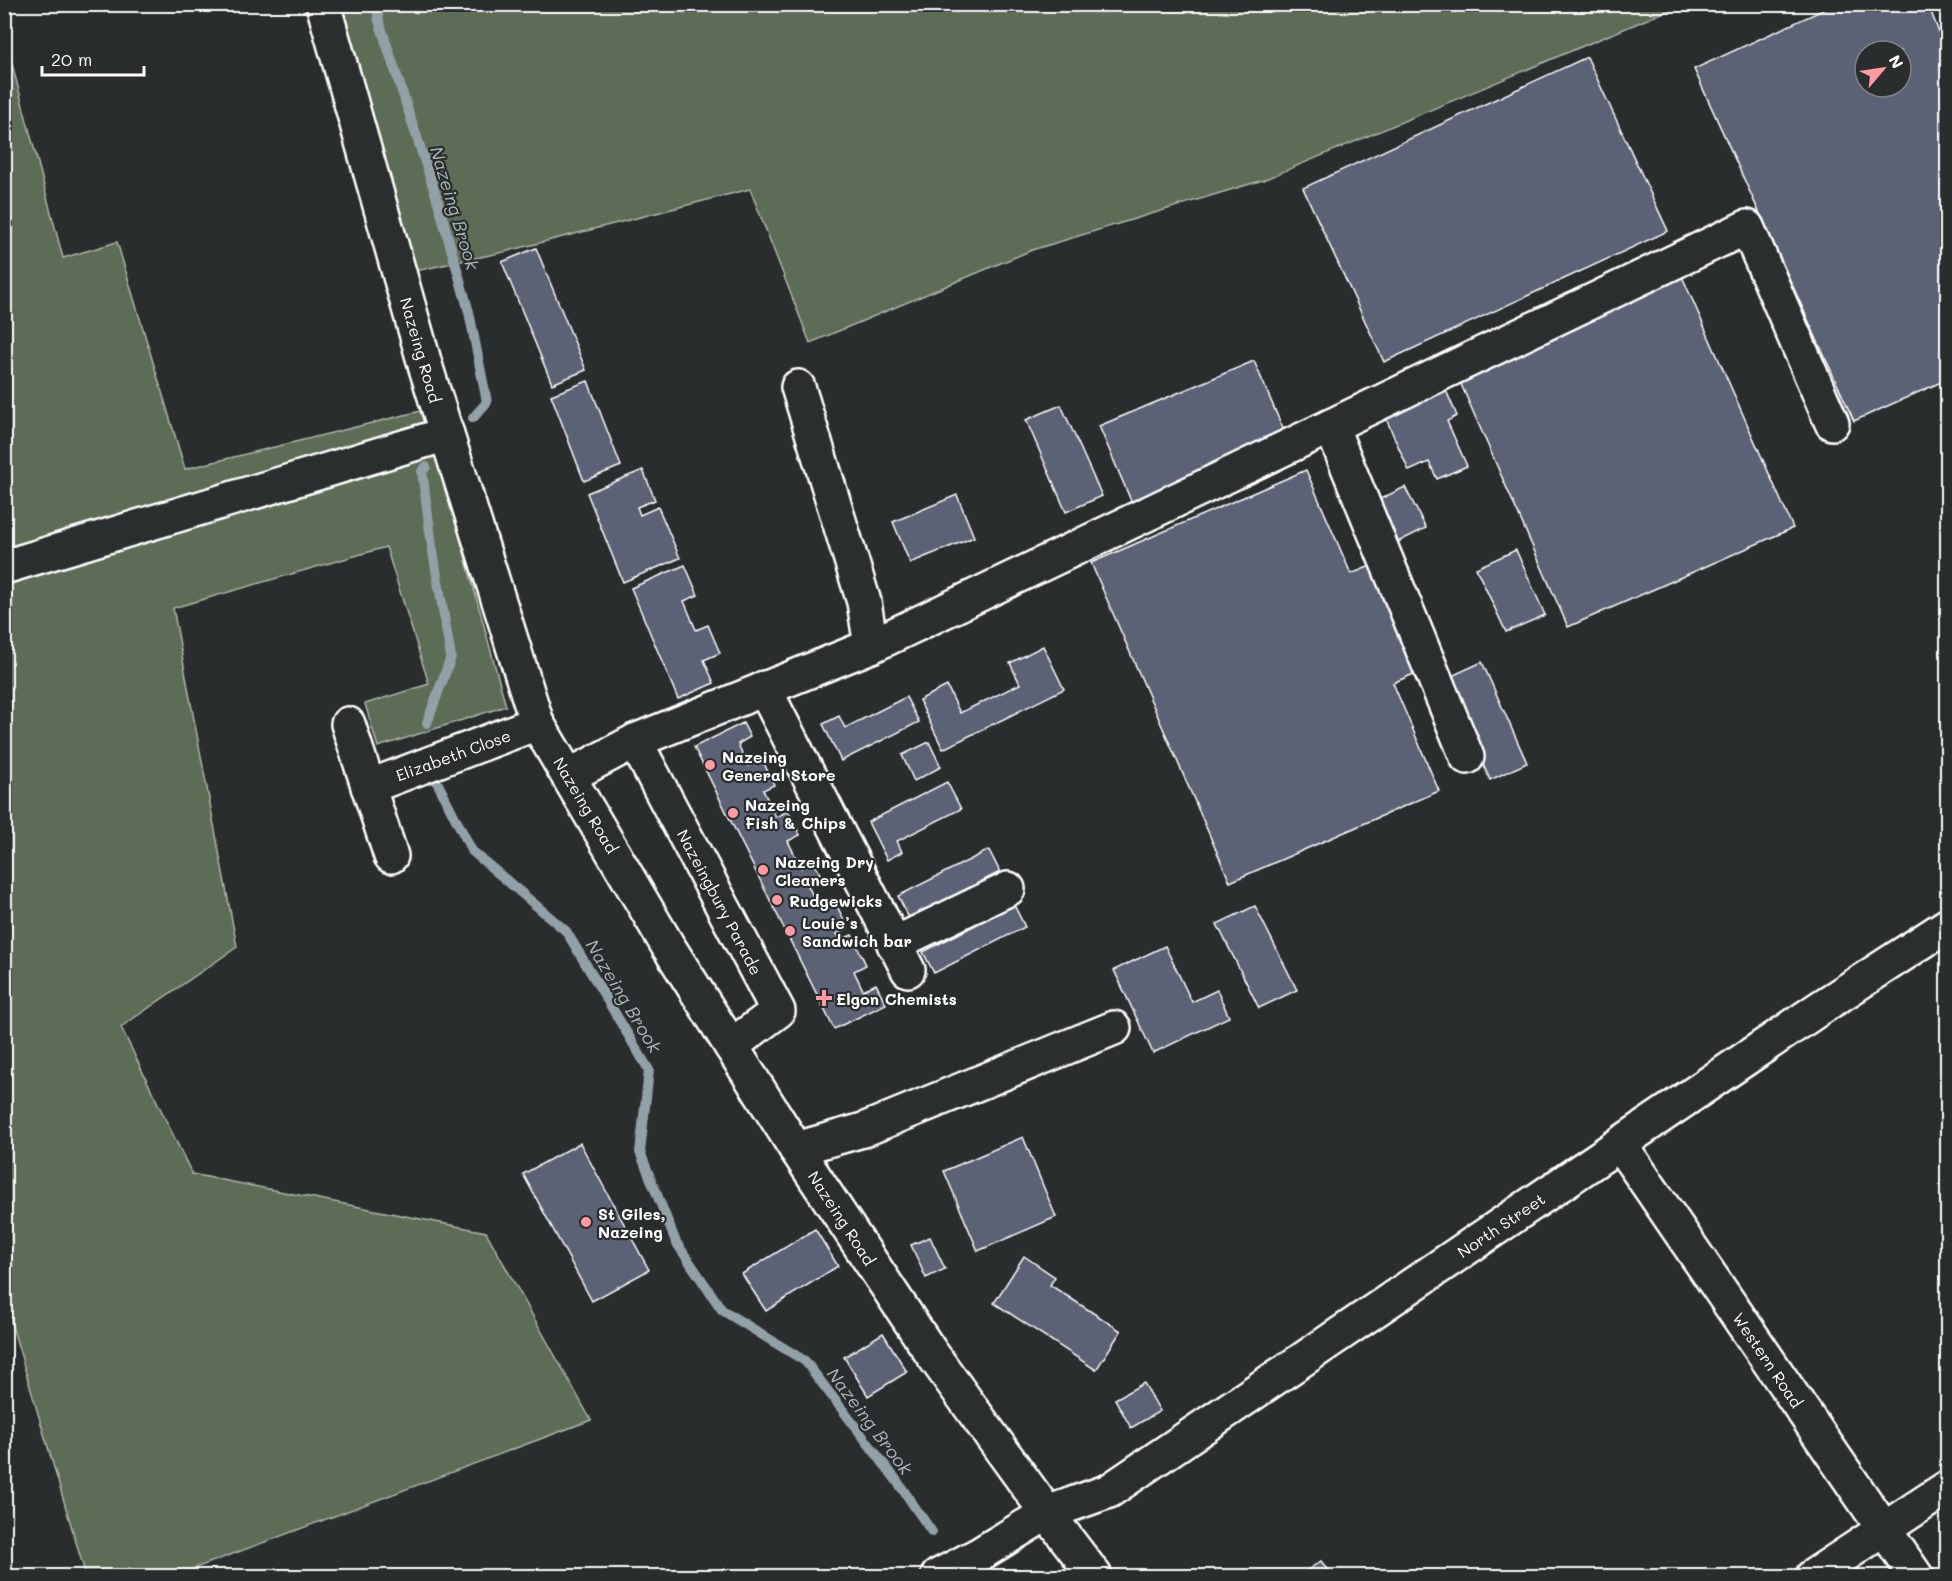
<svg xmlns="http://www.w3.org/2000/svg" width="1952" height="1581" viewBox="0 0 1952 1581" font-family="Mali,sans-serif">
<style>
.green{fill:#5d6c55;stroke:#aeb6aa;stroke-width:1.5}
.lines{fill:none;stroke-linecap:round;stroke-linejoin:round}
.stream{stroke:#91a1a7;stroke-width:10}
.building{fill:#5c6274;stroke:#fff;stroke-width:1.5;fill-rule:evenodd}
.minor-casing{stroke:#fff;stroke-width:38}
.major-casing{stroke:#fff;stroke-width:38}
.minor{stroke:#2a2d2e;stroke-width:33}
.major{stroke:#2a2d2e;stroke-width:33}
.poi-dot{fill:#ff9aa2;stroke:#2a2d2e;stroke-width:2}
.labels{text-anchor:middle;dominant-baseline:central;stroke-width:4.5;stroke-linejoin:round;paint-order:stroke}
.street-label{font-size:16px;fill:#fff;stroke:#2a2d2e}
.poi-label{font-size:16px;font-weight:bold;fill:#fff;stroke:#2a2d2e;text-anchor:start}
.water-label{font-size:18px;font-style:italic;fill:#acb8bd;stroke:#2a2d2e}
</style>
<rect width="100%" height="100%" fill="#2a2d2e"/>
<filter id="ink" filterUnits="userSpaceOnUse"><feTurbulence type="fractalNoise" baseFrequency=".0167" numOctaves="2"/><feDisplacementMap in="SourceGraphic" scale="12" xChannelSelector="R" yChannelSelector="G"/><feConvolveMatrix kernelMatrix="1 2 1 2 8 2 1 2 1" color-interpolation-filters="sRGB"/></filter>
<g filter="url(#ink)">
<g class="green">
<polygon points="307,5 1681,5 1263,180 1032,250 810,343 750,189 504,252 382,278"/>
<polygon points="4,49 8,49 63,258 117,242 185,469 425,410 506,706 378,747 365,704 429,684 386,547 173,608 237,947 121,1027 192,1174 486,1232 591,1420 174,1576 86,1576 5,1302"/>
</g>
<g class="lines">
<g class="stream">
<polyline points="376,4 379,21 438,202 469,312 487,402 473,418"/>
<polyline points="426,467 422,471 432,546 451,657 427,723"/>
<polyline points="436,780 472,851 566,931 649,1070 640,1152 676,1242 722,1310 805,1361 897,1481 932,1532"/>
</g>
</g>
<g class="building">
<path d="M1836 4H1928L1948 56V379L1854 421 1694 69ZM1865 51H1901V87H1865Z"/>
<polygon points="1587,57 1668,231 1384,362 1303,188"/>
<polygon points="536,248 586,370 552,384 502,262"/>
<polygon points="1681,274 1793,528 1568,627 1456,373"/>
<polygon points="1254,361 1287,438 1132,503 1099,426"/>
<polygon points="588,381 621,466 584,481 551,395"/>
<polygon points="1445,388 1457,416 1447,421 1467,466 1437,479 1429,462 1409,471 1384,414"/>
<polygon points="1061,405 1102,496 1066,512 1026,420"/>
<polygon points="643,470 655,500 637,507 640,515 658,507 680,558 623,582 587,493"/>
<polygon points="1306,470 1351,574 1378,563 1425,669 1393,683 1439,791 1230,882 1091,563"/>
<polygon points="1405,487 1426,528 1398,542 1378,500"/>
<polygon points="957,495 974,537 910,563 893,522"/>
<polygon points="1516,550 1545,615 1506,632 1476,568"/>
<polygon points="685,565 698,595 684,601 696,630 708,625 720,653 704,660 714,683 678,699 631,588"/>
<polygon points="1043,646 1064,689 943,749 919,700 947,686 960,713 1020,684 1010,663"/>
<polygon points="1482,662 1527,763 1490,780 1445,679"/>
<polygon points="906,697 919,722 841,761 823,724 839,716 845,728"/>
<polygon points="743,723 750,737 738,744 748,766 762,759 774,785 763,790 776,817 788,811 800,835 788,841 801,868 814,862 820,874 806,882 818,906 833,898 848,928 837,934 840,940 852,935 866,965 854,971 863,990 876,984 886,1004 834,1029 694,747"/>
<polygon points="929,742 941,767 914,781 902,755"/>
<polygon points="947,782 961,809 897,841 902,852 887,860 868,822"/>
<polygon points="989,850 1000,872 909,918 898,896"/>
<polygon points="1014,905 1025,927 934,973 923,952"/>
<polygon points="1255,906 1297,990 1259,1008 1217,924"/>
<polygon points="1165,946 1192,1002 1217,990 1229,1017 1153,1053 1114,970"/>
<polygon points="1023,1137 1056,1217 978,1251 944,1171"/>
<polygon points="580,1143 649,1270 592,1301 523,1174"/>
<polygon points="815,1229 838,1266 766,1311 742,1274"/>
<polygon points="930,1237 945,1269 926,1278 911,1245"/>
<polygon points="1024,1256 1055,1277 1050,1285 1121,1331 1096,1370 994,1303"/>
<polygon points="883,1333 907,1372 868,1396 844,1357"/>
<polygon points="1144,1383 1160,1411 1131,1428 1115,1399"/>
<polygon points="1321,1561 1332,1576 1299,1576"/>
</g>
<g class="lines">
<g class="minor-casing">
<g id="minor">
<polyline points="798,387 864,602 871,646"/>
<polyline points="1331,426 1467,757"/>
<polyline points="4,567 447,434"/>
<polyline points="764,688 908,970"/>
<polyline points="348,724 391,856"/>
<polyline points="635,741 778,1011 731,1046"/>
<polyline points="569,776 635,741 871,646 1747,227 1832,423"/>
<polyline points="368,787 537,723"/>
<polyline points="894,944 1008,889"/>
<polyline points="1620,1144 1916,1576"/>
<polyline points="796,1149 863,1130 1114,1028"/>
<polyline points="1095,1576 1047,1513 1109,1491 1820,1008 1948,925"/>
<polyline points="1813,1576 1948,1487"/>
</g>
</g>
<g class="major-casing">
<polyline id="major" points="323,4 426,368 537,723 668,946 796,1149 930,1351 1047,1513 980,1554 938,1576"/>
</g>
<use href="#minor" class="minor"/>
<use href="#major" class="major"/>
</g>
</g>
<g class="poi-dot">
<circle cx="710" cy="765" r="6"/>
<circle cx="733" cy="813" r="6"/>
<circle cx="763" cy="870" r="6"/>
<circle cx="777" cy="900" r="6"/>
<circle cx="790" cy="931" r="6"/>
<path d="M821 989h6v6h6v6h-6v6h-6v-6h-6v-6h6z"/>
<circle cx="586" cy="1222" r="6"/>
</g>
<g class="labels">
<g class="street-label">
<text transform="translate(421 350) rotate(74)">Nazeing Road</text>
<text transform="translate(453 755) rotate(-20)">Elizabeth Close</text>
<text transform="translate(586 805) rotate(59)">Nazeing Road</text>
<text transform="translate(720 902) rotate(62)">Nazeingbury Parade</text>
<text transform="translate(842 1218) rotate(57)">Nazeing Road</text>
<text transform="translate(1501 1225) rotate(-34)">North Street</text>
<text transform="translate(1768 1360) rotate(56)">Western Road</text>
</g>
<g class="poi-label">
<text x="722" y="756">Nazeing<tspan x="722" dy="18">General Store</tspan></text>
<text x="745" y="804">Nazeing<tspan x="745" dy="18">Fish &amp; Chips</tspan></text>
<text x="775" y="861">Nazeing Dry<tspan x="775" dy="18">Cleaners</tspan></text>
<text x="789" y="900">Rudgewicks</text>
<text x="802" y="922">Louie’s<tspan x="802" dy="18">Sandwich bar</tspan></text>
<text x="836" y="998">Elgon Chemists</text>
<text x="598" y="1213">St Giles,<tspan x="598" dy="18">Nazeing</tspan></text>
</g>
<g class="water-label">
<text transform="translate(455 208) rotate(73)">Nazeing Brook</text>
<text transform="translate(624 996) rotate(59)">Nazeing Brook</text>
<text transform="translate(870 1421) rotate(53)">Nazeing Brook</text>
</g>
</g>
<rect width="1952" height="1581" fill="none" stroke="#2a2d2e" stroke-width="24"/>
<rect x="12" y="12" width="1928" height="1557" fill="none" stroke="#fff" stroke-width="2" filter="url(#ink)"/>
<g transform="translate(1883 69) rotate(61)"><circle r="28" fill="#2a2d2e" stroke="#7f8182" stroke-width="1.5"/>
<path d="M0-4.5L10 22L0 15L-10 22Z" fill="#ff9aa2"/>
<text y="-9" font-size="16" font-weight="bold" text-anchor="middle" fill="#ffffff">N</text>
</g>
<path d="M42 66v9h102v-9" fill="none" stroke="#ffffff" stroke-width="3"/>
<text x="51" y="66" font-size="18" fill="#ffffff" stroke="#2a2d2e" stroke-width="4.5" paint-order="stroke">20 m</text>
</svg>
